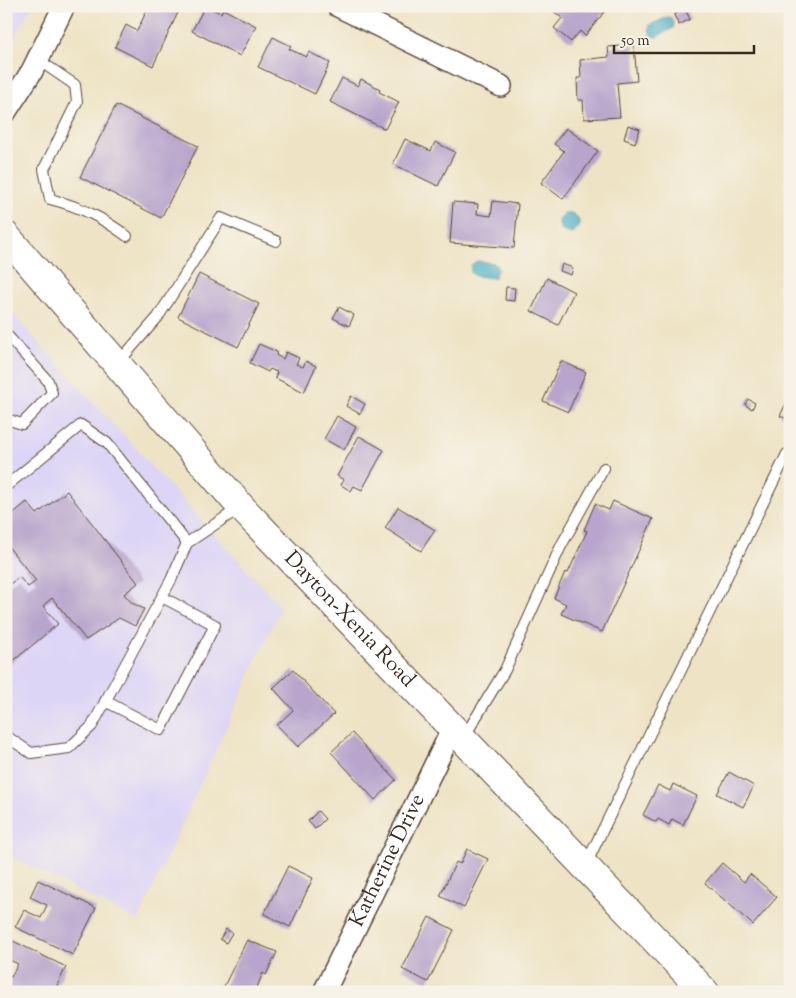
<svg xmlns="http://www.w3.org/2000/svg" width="796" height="998" viewBox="0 0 796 998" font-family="'Sorts Mill Goudy',serif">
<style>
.built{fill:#ddd5f6}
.water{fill:#4ab0c9;stroke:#426d74}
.building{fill:#b8a4cc}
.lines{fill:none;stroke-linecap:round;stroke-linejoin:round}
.service-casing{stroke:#564637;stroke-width:12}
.minor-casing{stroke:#564637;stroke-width:24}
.secondary-casing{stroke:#564637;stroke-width:30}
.service{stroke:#fff;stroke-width:10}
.minor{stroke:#fff;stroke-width:21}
.secondary{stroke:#fff;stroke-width:28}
.labels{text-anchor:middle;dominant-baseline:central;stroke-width:4;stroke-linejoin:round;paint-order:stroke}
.street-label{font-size:21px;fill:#3b2a1e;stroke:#f7f3e8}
</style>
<rect width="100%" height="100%" fill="#f7f3e8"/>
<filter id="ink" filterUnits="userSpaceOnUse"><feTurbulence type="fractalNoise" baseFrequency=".02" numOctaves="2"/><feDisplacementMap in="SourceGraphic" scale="10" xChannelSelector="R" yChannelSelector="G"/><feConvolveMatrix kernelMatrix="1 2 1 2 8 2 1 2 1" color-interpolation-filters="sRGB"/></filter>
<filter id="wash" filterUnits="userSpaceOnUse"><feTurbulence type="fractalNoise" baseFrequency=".0096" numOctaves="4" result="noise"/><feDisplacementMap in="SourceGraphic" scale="20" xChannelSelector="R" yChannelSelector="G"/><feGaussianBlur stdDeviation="1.12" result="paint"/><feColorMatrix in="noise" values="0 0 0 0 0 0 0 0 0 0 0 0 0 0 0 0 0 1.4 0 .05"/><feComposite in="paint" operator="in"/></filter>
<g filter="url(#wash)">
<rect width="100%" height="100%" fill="#eee3c5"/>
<g class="built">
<polygon points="6,6 32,6 6,53"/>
<polygon points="6,307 281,607 138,921 6,854"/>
</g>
<g class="water">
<polygon points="668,17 672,18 674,24 673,28 656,37 651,36 649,29 650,25"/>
<circle cx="569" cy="223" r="10"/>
<polygon points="477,261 494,263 498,268 494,278 476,276 471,273 471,265"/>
</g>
<g id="blocks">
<g class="building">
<polygon points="149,6 181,6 153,66 115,47 126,25 137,31"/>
<polygon points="205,6 221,13 223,9 256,26 240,56 192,31"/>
<polygon points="547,6 599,6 605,11 585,36 580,31 571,42 554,28 562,18"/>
<polygon points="685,9 690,19 679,25 674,15"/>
<polygon points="273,37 291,46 289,49 306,57 309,52 330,63 315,94 258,67"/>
<polygon points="634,45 637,81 617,83 620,117 584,119 583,100 578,100 577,78 581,78 580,60 609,57 608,47"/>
<polygon points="342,78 358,86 361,79 380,89 379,92 399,102 385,129 330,102"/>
<polygon points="116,105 198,146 161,218 80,177"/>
<polygon points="628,125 640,129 635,143 624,139"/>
<polygon points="566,128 598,151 563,199 541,183 564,151 554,144"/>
<polygon points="405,139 431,151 435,142 455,152 438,186 393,164"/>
<polygon points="493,201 518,204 514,248 450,243 453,202 478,204 477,214 491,216"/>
<polygon points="562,264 573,268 571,275 560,271"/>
<polygon points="199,274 259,304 238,347 178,317"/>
<polygon points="547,278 574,292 558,325 531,311"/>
<polygon points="506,287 515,288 514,301 505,300"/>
<polygon points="339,307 354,315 349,326 333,318"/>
<polygon points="259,344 277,352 276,355 283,359 286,352 299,358 296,364 303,367 306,361 316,366 304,392 275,378 277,372 270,369 268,372 250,363"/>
<polygon points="561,361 586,372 568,412 543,401"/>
<polygon points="790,395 790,420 780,416"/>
<polygon points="351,396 365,404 360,414 346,406"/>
<polygon points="748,399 755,403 752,409 745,405"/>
<polygon points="337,416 356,427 344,450 324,439"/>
<polygon points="359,436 384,450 362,490 354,486 351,491 341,485 344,480 337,476"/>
<polygon points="67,491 138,583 124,594 132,603 144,609 135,626 119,618 86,640 52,598 43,606 58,624 6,667 6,587 19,577 28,587 36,581 6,544 6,519 27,502 37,514"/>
<polygon points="613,501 653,519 602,632 561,614 566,604 554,598 565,572 568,573 587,531 584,530 595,504 609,510"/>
<polygon points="398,507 435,530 421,551 385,528"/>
<polygon points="293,670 334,714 298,747 277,725 293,710 273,688"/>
<polygon points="352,733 396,780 375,800 331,752"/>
<polygon points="729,772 754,786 743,807 717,794"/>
<polygon points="673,784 697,796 683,825 672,819 669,825 658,819 656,822 643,815 658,785 670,791"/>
<polygon points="318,811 325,819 315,829 308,821"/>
<polygon points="467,849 488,859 464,908 440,896 456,862 460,864"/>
<polygon points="722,863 744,882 750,874 777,897 753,925 705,883"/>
<polygon points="288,866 313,878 290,927 264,914"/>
<polygon points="38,880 96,908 73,955 15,927 24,910 41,918 47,905 30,897"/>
<polygon points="429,917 454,930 428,982 402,969"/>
<polygon points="226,929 232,933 226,943 220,939"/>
<polygon points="9,939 66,967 54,992 6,992 6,974 11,977 18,964 6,958 6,945"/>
<polygon points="247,940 277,952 266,975 263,973 255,992 221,992"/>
</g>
</g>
</g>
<g filter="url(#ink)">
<use href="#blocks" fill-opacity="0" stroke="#564637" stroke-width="1"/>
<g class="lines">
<g class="service-casing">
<g id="service">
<path d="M37 59 75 85 77 102 44 169 50 199C81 207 101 217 127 236"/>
<polyline points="6,334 48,381 52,393 22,424 6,419"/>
<polyline points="118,363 158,317 221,218 276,241"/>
<polyline points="6,486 81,425 107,443 187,543"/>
<polyline points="105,701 161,730 215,625 162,597"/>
<polyline points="6,736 31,753 69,748 92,726 171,580 187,543 241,507"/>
<polyline points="464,737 505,670 561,546 604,468"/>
<polyline points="586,864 787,454"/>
</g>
</g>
<g class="minor-casing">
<g id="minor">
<polyline points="338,6 501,86"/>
<polyline points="6,111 32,71 64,6"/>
<path id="s1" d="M324 992 452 730"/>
</g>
</g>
<g class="secondary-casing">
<g id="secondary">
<path id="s2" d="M6 236 241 507 705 992"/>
</g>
</g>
<use href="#service" class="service"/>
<use href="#minor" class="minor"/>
<use href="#secondary" class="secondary"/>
</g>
</g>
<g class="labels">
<g class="street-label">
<text stroke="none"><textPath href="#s2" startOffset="515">Dayton-Xenia Road</textPath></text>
<text stroke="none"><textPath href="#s1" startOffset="146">Katherine Drive</textPath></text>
</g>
</g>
<rect width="796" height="998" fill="none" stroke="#f7f3e8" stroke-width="25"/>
<path d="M614 45v8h140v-8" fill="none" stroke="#3b2a1e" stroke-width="2.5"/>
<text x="621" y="45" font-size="15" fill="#3b2a1e" stroke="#f7f3e8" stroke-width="4" paint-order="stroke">50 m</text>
</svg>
